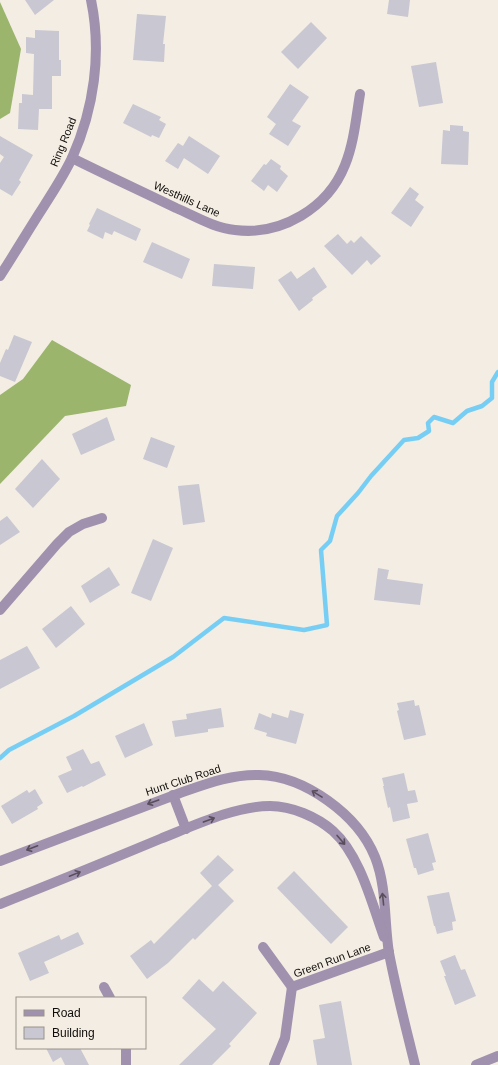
<svg xmlns="http://www.w3.org/2000/svg" width="498" height="1065" viewBox="0 0 498 1065" font-family="Arial,sans-serif">
<style>
.forest{fill:#9bb56d}
.lines{fill:none;stroke-linecap:round;stroke-linejoin:round}
.stream{stroke:#77cef5;stroke-width:4.5}
.building{fill:#c8c7d2}
.minor{stroke:#a091ae;stroke-width:10}
.oneway{stroke:#584e5c}
.labels{text-anchor:middle;dominant-baseline:central;stroke-width:3;stroke-linejoin:round;paint-order:stroke}
.street-label{font-size:11px;fill:#0f0c09;stroke:#f4ede3}
</style>
<rect width="100%" height="100%" fill="#f4ede3"/>
<g class="forest">
<polygon points="0,2 21,49 10,113 0,119"/>
<polygon points="52,340 131,385 126,406 65,416 0,484 0,395 23,379"/>
</g>
<g class="lines">
<polyline class="stream" points="0,758 9,750 74,716 173,657 224,618 304,630 327,625 321,550 330,541 337,516 358,493 371,476 404,440 418,438 429,431 428,423 434,417 453,423 467,411 482,406 492,398 492,382 498,372"/>
</g>
<g class="building">
<polygon points="25,0 54,0 35,15"/>
<polygon points="389,0 410,0 408,17 387,14"/>
<polygon points="137,14 166,16 163,44 165,44 164,62 133,60"/>
<polygon points="311,22 327,38 298,69 281,52"/>
<polygon points="35,30 59,31 59,60 61,60 61,76 52,76 52,109 39,109 38,130 18,129 19,103 22,103 22,94 33,95 34,54 26,53 26,37 35,38"/>
<polygon points="436,62 443,103 419,107 411,66"/>
<polygon points="290,84 309,97 292,121 301,126 288,146 269,134 276,124 267,117"/>
<polygon points="133,104 161,117 159,120 166,124 159,138 152,135 151,137 123,123"/>
<polygon points="450,125 463,126 463,131 469,132 468,165 441,164 443,130 450,131"/>
<polygon points="0,136 33,155 19,180 21,182 12,196 0,189 0,163 4,157 0,154"/>
<polygon points="189,136 220,156 208,174 184,158 178,169 165,161 178,143 183,146"/>
<polygon points="271,159 281,166 280,169 288,176 277,192 268,185 264,191 251,181 264,164 266,165"/>
<polygon points="410,187 419,194 415,200 424,207 411,227 391,213"/>
<polygon points="97,208 141,229 136,241 114,231 112,235 105,232 103,239 87,231 90,225 89,224"/>
<polygon points="338,234 347,244 351,240 354,243 361,236 381,256 371,265 367,260 352,275 324,246"/>
<polygon points="152,242 190,259 182,279 143,262"/>
<polygon points="214,264 255,267 253,289 212,286"/>
<polygon points="314,267 327,287 312,298 313,300 299,311 278,280 291,271 297,279"/>
<polygon points="14,335 32,342 15,382 0,376 0,363 6,349 8,350"/>
<polygon points="107,417 115,440 81,455 72,434"/>
<polygon points="151,437 175,446 167,468 143,459"/>
<polygon points="42,459 60,479 33,508 15,489"/>
<polygon points="199,484 205,522 183,525 178,486"/>
<polygon points="7,516 20,532 0,545 0,521"/>
<polygon points="153,539 173,548 151,601 131,593"/>
<polygon points="109,567 120,585 90,603 81,586"/>
<polygon points="378,568 389,570 387,579 423,584 420,605 374,600"/>
<polygon points="71,606 85,624 56,648 42,629"/>
<polygon points="27,646 40,668 0,689 0,660"/>
<polygon points="414,700 415,706 419,705 426,735 404,740 397,711 399,710 397,703"/>
<polygon points="221,708 224,727 208,729 208,732 175,737 172,721 187,719 186,714"/>
<polygon points="290,710 304,714 296,744 266,736 267,733 254,729 259,713 271,718 272,713 288,718"/>
<polygon points="144,723 153,745 125,758 115,736"/>
<polygon points="83,749 91,764 99,761 106,775 83,787 82,786 67,793 58,776 72,770 66,757"/>
<polygon points="404,773 408,791 415,790 418,802 407,804 410,818 393,822 390,807 388,808 383,786 384,786 382,778"/>
<polygon points="35,789 43,803 37,807 38,809 12,824 1,806 27,790 29,793"/>
<polygon points="428,833 436,862 432,863 434,870 418,875 416,868 414,868 406,839"/>
<polygon points="218,855 234,870 218,885 234,901 195,940 193,938 168,963 147,979 130,956 151,940 154,944 212,886 200,873"/>
<polygon points="294,871 348,927 331,944 277,888"/>
<polygon points="449,892 456,921 452,922 453,930 437,934 435,926 434,926 427,896"/>
<polygon points="78,932 84,944 44,962 49,973 30,981 18,953 59,935 61,940"/>
<polygon points="455,955 461,970 465,969 476,996 455,1005 444,976 446,976 440,961"/>
<polygon points="199,979 213,992 223,981 257,1013 229,1044 231,1046 212,1065 179,1065 216,1029 182,998"/>
<polygon points="341,1001 352,1065 317,1065 313,1040 325,1038 319,1005"/>
<polygon points="46,1048 80,1048 89,1065 65,1065 61,1057 53,1062"/>
</g>
<g class="lines">
<g class="minor">
<path d="M72 158C106 175 141 191 176 208 195 216 214 228 235 230 281 236 328 208 345 165 354 143 356 118 360 94"/>
<path d="M0 276C15 253 29 229 44 206 54 190 64 175 72 158 94 109 102 53 91 0"/>
<polyline points="0,610 57,544 69,532 83,524 102,518"/>
<polyline points="173,795 186,829"/>
<path d="M0 861 180 793C206 784 232 774 259 775 305 776 358 815 375 857 387 887 384 922 389 953 396 990 406 1028 415 1065"/>
<path d="M0 904C54 883 107 861 160 839 193 826 235 806 270 806 292 806 317 817 333 831 360 855 372 904 384 937"/>
<polyline points="263,947 292,987"/>
<polyline points="104,987 110,998"/>
<polyline points="126,1065 126,1048"/>
<polyline points="274,1065 285,1038 292,987 389,952"/>
<polyline points="476,1065 498,1056"/>
</g>
</g>
<defs><path id="oneway-shaft" d="M-6 0H5M1.5-3L5.5 0L1.5 3" fill="none" stroke-width="1.6" stroke-linecap="round" stroke-linejoin="round"/></defs>
<g class="oneway">
<use href="#oneway-shaft" transform="translate(317 794) rotate(-148)"/>
<use href="#oneway-shaft" transform="translate(153 802) rotate(160)"/>
<use href="#oneway-shaft" transform="translate(209 820) rotate(-20)"/>
<use href="#oneway-shaft" transform="translate(341 840) rotate(49)"/>
<use href="#oneway-shaft" transform="translate(32 848) rotate(159)"/>
<use href="#oneway-shaft" transform="translate(75 874) rotate(-22)"/>
<use href="#oneway-shaft" transform="translate(383 899) rotate(-96)"/>
</g>
<g class="labels">
<g class="street-label">
<text transform="translate(63 142) rotate(-68)">Ring Road</text>
<text transform="translate(187 199) rotate(24)">Westhills Lane</text>
<text transform="translate(183 780) rotate(-18)">Hunt Club Road</text>
<text transform="translate(332 960) rotate(-20)">Green Run Lane</text>
</g>
</g>
<rect x="16" y="997" width="130" height="52" fill="#f4ede3" stroke="#98938c"/>
<rect x="24" y="1010" width="20" height="6" fill="#a091ae" stroke="#98938c"/>
<text x="52" y="1017" font-size="12" fill="#0f0c09">Road</text>
<rect x="24" y="1027" width="20" height="12" fill="#c8c7d2" stroke="#98938c"/>
<text x="52" y="1037" font-size="12" fill="#0f0c09">Building</text>
</svg>
